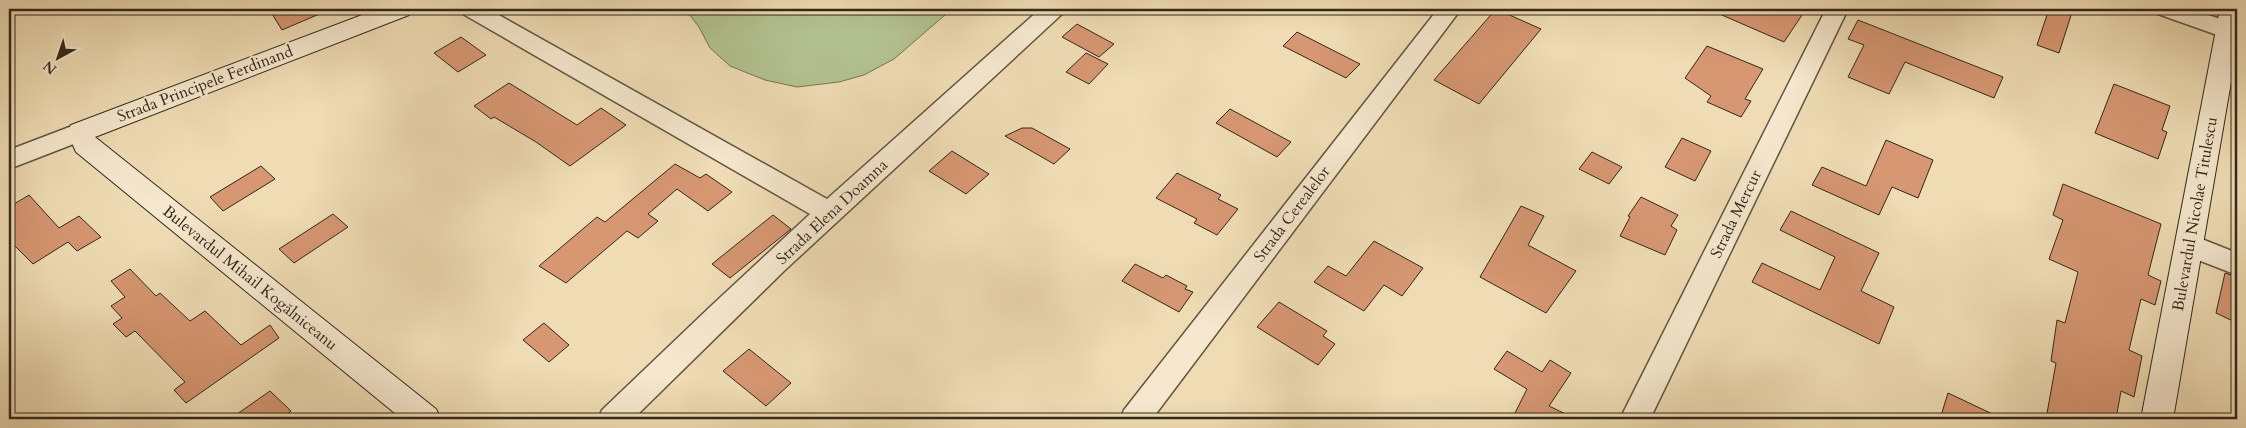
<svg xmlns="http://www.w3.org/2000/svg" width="2246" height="428" viewBox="0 0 2246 428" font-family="Cardo,serif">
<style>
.green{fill:#b3c291;stroke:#737556}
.building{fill:#d69772;stroke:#33281b}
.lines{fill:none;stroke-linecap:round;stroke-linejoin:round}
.street-casing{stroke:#625541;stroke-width:3}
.secondary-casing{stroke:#33281b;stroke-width:2}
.street{fill:#f5e8ce;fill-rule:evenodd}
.secondary{fill:#f5e8ce;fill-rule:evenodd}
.labels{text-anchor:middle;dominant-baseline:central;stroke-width:4;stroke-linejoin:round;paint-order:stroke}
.street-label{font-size:16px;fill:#33281b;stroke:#f5e8ce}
</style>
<rect width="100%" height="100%" fill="#efdcb4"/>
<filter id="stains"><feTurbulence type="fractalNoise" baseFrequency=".004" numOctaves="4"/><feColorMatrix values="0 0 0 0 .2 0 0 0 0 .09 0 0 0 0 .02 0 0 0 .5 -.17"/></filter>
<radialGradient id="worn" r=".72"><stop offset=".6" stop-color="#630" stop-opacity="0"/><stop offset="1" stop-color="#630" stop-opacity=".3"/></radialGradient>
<polygon class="green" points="685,9 952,9 894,59 864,75 839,82 797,87 765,80 730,66 710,48 699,27"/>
<g class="building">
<polygon points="269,9 331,9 282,30"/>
<polygon points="1496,9 1541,29 1479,104 1434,80"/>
<polygon points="1708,9 1788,9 1802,15 1784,42"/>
<polygon points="2049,9 2073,9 2059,53 2037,45"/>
<polygon points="1858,20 2003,77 1994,98 1905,62 1889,94 1848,77 1864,45 1848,39"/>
<polygon points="1077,24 1114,44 1099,57 1062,37"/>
<polygon points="1297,32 1360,64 1346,78 1283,46"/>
<polygon points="461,37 486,55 458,72 434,53"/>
<polygon points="1707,46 1763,69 1745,99 1751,101 1741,117 1707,102 1711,96 1685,78"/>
<polygon points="1086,53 1108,64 1089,84 1066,72"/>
<polygon points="509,83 577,125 601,108 626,125 570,166 536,142 494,117 491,119 474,106"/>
<polygon points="2114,84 2170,106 2162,130 2167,132 2158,159 2095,133"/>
<polygon points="1230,109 1291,142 1277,157 1216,123"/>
<polygon points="1022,128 1032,128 1070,149 1054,164 1005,136"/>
<polygon points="1682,138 1711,151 1695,181 1665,167"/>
<polygon points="1886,140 1933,160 1918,198 1892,187 1879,215 1812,185 1822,167 1866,186"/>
<polygon points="952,151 989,174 966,194 929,171"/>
<polygon points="1592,152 1622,167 1609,184 1579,169"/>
<polygon points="675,164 700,178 706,174 732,192 708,211 677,189 648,214 658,221 638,238 627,231 566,283 539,266 597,217 605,222"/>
<polygon points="261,166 275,179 223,211 210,197"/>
<polygon points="1177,173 1221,195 1218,199 1238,209 1217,235 1194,223 1197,219 1156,198"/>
<polygon points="2063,184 2161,224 2148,275 2161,281 2155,305 2141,299 2129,350 2142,356 2134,397 2121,391 2116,419 2046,419 2056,363 2051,361 2057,320 2065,323 2078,272 2049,259 2063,220 2053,215"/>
<polygon points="29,195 59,228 79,216 101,237 77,251 68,242 33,264 9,240 9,207"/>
<polygon points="1641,197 1678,215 1671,226 1677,230 1665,255 1620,236 1630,217 1628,216"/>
<polygon points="1521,206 1544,216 1528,245 1576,271 1546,313 1480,277"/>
<polygon points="1791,211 1879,253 1861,291 1894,307 1879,344 1752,282 1762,263 1820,290 1835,257 1780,230"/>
<polygon points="333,214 348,227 294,263 279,249"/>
<polygon points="773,215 791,229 730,278 712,264"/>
<polygon points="1374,241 1423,268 1402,296 1384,285 1364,311 1314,282 1328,266 1346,276"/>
<polygon points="1135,264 1163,278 1166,275 1187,286 1185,289 1193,292 1179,312 1122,281"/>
<polygon points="130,269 156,296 160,293 190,321 205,311 241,345 270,325 279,338 186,403 174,390 185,382 135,331 126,337 113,324 122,318 111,306 125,297 111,281"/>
<polygon points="2225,273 2237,277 2237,323 2216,313"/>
<polygon points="1279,302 1327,331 1323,336 1335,344 1318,365 1257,327"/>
<polygon points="544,323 569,345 549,362 523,340"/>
<polygon points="749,349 791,383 766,406 723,371"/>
<polygon points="1507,351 1542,372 1550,360 1571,373 1549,406 1576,419 1512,419 1527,389 1494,369"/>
<polygon points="270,391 291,411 280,419 230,419"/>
<polygon points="1948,393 2003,419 1940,419"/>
</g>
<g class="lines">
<g class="street-casing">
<g id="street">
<polygon points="460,9 488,9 827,199 1040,9 1065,9 1062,14 785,270 633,419 598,419 602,410 711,306 810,214 463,14"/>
<polygon points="1438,9 1461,9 1152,419 1120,419 1124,410"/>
<polygon points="1826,9 1848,9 1650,419 1620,419"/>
<polygon points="2155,9 2189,9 2236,24 2237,34 2228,38 2220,36 2158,14"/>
<polygon points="80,123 89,126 92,132 89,138 9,169 9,150"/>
<polygon points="2189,234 2237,253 2237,275 2180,253 2176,245 2180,237"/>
</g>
</g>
<g class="secondary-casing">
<g id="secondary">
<polygon points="378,9 413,9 409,15 95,137 436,409 441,419 402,419 76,152 67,132 71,125"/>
<polygon points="2220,9 2237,9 2237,47 2173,419 2141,419"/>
</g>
</g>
<use href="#street" class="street"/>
<use href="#secondary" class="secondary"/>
</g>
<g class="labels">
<g class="street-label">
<text transform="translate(205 84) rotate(-21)">Strada Principele Ferdinand</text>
<text transform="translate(832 212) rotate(-43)">Strada Elena Doamna</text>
<text transform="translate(1292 214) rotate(-53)">Strada Cerealelor</text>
<text transform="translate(1736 214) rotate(-64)">Strada Mercur</text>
<text transform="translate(2195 214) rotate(-80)">Bulevardul Nicolae Titulescu</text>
<text transform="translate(250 278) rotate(39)">Bulevardul Mihail Kogălniceanu</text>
</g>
</g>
<rect width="2246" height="428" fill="none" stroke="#efdcb4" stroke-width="30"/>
<rect x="10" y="10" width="2226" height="408" fill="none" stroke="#33281b" stroke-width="2.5"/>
<rect x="15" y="15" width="2216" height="398" fill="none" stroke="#33281b"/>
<g transform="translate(58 58) rotate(220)" stroke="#f5e8ce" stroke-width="4" paint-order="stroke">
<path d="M0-4L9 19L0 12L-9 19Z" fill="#33281b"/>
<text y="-8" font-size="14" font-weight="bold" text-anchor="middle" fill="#33281b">N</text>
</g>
<rect width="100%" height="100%" filter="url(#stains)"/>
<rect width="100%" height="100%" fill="url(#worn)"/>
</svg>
